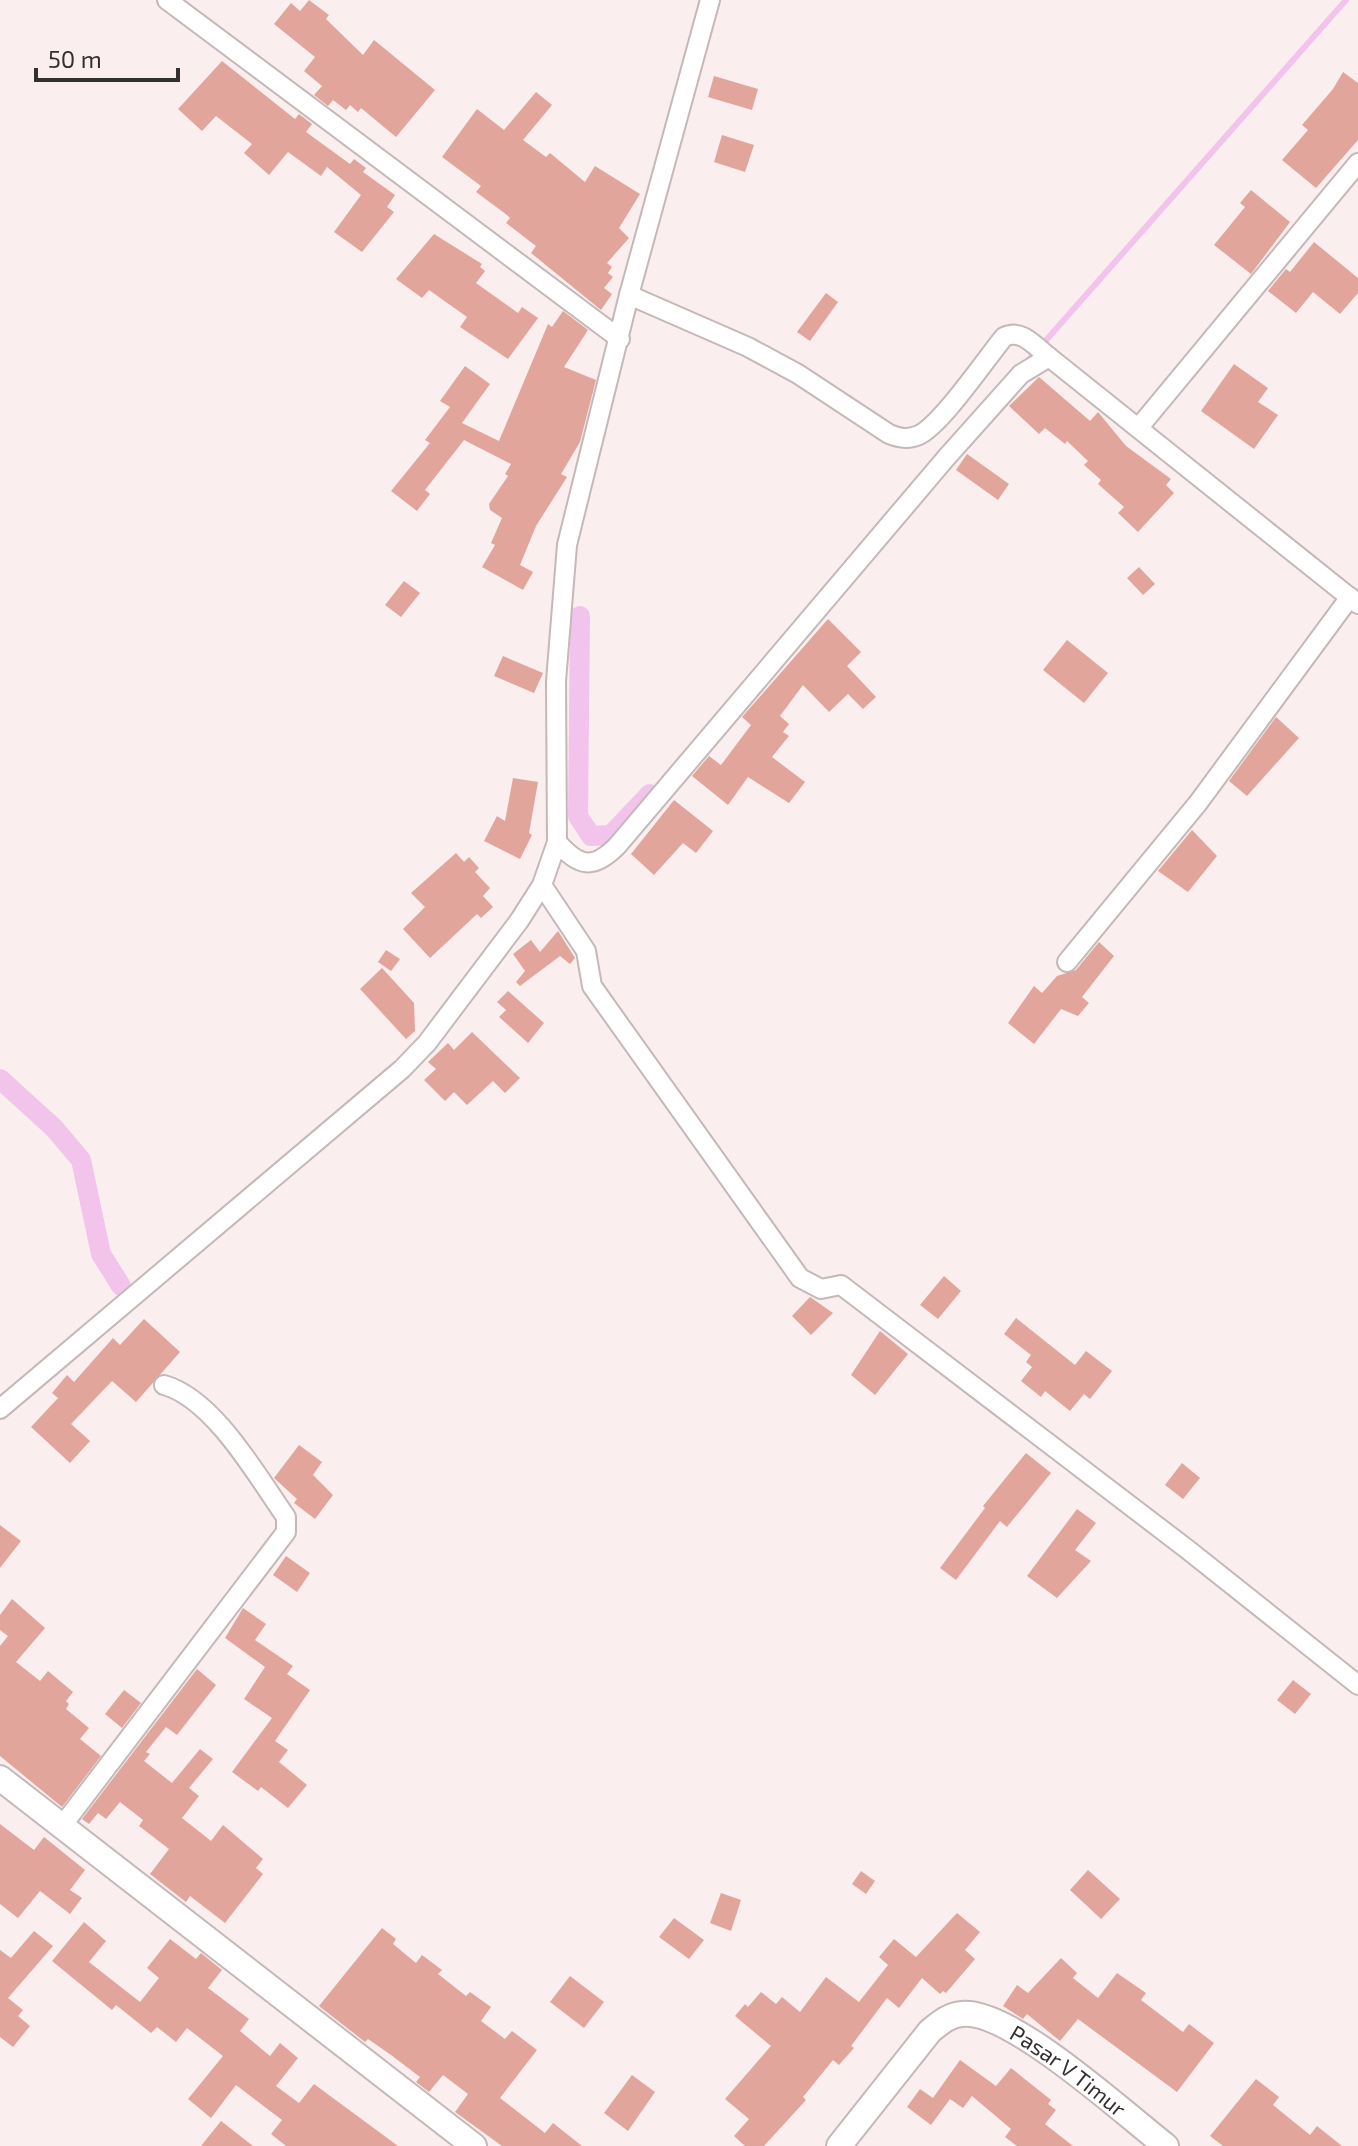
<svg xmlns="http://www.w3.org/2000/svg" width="1358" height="2146" viewBox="0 0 1358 2146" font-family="'Exo 2',sans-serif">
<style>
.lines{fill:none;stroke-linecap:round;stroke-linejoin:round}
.stream{stroke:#f2c4ec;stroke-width:6}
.canal{stroke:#f2c4ec;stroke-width:20}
.building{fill:#e2a59b}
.minor-casing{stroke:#c5b8b9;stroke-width:22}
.tertiary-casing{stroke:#c5b8b9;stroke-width:28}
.minor{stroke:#fff;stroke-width:18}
.tertiary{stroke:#fff;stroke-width:24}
.labels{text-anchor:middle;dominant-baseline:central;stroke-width:6;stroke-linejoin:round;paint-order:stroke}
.street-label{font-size:22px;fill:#342f30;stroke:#fbeeef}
</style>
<rect width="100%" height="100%" fill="#fbeeef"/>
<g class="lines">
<polyline class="stream" points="1026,363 1346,0"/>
<g class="canal">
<polyline points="580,616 578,816 591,836 611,835 650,794"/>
<polyline points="0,1079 54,1128 81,1160 101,1254 121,1286"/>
</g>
</g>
<g class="building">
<polygon points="309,0 329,15 326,19 363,55 374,40 435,90 396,137 361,108 358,112 350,105 346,110 333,100 328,106 314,95 322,86 304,71 315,57 274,24 291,3 300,11"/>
<polygon points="222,61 295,119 299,114 312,124 306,132 350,164 354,159 366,168 363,172 395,195 387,207 394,212 362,252 334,232 361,195 327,167 321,176 288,152 269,175 244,153 252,144 216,116 202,131 178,109"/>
<polygon points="1343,72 1358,83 1358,140 1316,188 1282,160 1308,130 1302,125 1333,89"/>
<polygon points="714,76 758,89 752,110 708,97"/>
<polygon points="536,92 552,105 523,140 546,157 550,153 585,182 595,166 640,194 619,228 629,238 607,263 612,267 608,273 613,277 604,288 612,294 601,310 531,253 536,246 506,223 510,218 507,215 476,192 481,186 442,157 477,109 504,130"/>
<polygon points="722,135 754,145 745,172 714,162"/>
<polygon points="1251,190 1290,222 1251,274 1214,245 1245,207 1240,203"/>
<polygon points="434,234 482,264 480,267 485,271 476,283 518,313 522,307 538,318 508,359 460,327 467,317 429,290 422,298 396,279"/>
<polygon points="1314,242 1358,278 1358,293 1340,314 1313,292 1296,313 1268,291 1286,269 1290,272"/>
<polygon points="826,293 838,302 810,341 797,332"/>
<polygon points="563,311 588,330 564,367 596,380 580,442 561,474 567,477 536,526 520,565 533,572 523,590 482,567 495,545 491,543 502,518 490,510 489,504 508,476 505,474 511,464 464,440 425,490 430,494 417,511 391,491 430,443 425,440 450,407 440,401 465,366 490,384 462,423 499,441 548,324 552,327"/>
<polygon points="1234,364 1268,388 1258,402 1278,415 1254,449 1201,411"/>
<polygon points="1039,377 1090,421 1098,412 1126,446 1171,479 1166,485 1174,493 1138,532 1118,513 1124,507 1098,484 1101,480 1084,465 1088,461 1067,441 1065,444 1045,428 1039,434 1009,406"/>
<polygon points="967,454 1009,484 998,500 956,470"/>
<polygon points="1139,567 1155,584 1143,595 1127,578"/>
<polygon points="404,581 420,593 401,617 385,605"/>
<polygon points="828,619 861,652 847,666 876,697 863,709 848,694 829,712 803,685 780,716 789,724 783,732 789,736 772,757 805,782 789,803 748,777 728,805 692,776 709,756 721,765 751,725 742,717"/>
<polygon points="1067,640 1108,673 1084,703 1043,670"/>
<polygon points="503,656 543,673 534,693 494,676"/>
<polygon points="1276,717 1299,738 1247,796 1229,781"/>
<polygon points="513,778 538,782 529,833 532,835 520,859 484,841 497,816 505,821"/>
<polygon points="674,800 713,831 696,853 683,843 654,875 631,854"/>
<polygon points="1192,830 1217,856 1188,892 1158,871"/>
<polygon points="456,853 464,862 469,857 479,868 475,872 490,888 483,896 493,907 481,918 477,914 430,958 403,929 425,907 411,893"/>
<polygon points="558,931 575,958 570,964 560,956 520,986 516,982 525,971 513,954 531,940 540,952"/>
<polygon points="1099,942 1114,956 1082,997 1089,1003 1078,1016 1061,1009 1034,1044 1008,1023 1034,986 1042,993 1057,976 1076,970"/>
<polygon points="386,950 400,959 391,971 378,962"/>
<polygon points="382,968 414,1003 415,1031 406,1039 360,989"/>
<polygon points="508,991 544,1023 528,1043 499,1017 506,1010 497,1002"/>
<polygon points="472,1032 520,1078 505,1093 493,1081 467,1105 454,1092 445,1101 424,1080 436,1069 428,1062 448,1043 454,1050"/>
<polygon points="944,1276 961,1291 938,1319 920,1305"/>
<polygon points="810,1297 833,1313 811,1335 792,1316"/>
<polygon points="1016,1318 1075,1365 1086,1351 1112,1371 1090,1399 1084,1394 1070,1411 1045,1391 1041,1397 1021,1381 1032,1367 1026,1362 1031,1355 1004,1334"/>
<polygon points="144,1319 180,1352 136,1402 112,1381 71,1424 90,1441 70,1463 31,1427 58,1398 52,1393 67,1375 74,1382 113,1338 120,1345"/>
<polygon points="880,1331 908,1354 875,1395 851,1375"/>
<polygon points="299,1445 322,1462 313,1475 333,1495 315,1519 294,1503 297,1499 274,1478"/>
<polygon points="1026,1453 1051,1473 1007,1527 1000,1521 956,1580 940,1568 985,1508 983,1506"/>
<polygon points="1182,1463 1200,1478 1183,1499 1165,1485"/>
<polygon points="1077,1509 1096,1523 1075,1550 1091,1561 1057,1598 1027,1576"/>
<polygon points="0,1525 21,1541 0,1568"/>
<polygon points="286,1556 310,1573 297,1592 273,1575"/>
<polygon points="12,1599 45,1628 16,1662 40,1681 48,1671 73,1692 66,1701 69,1704 66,1709 89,1728 80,1739 101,1756 62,1807 0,1756 0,1646 8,1636 0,1630 0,1615"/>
<polygon points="243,1608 266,1624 255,1640 293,1666 287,1674 310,1690 275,1741 288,1750 279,1762 307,1785 288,1808 261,1787 258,1791 232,1772 272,1718 244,1699 265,1667 225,1638"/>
<polygon points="197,1669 216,1685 177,1735 166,1727 146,1752 150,1754 144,1761 172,1783 200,1749 213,1759 189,1788 199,1796 182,1818 211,1841 223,1825 263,1859 256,1868 263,1874 225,1923 190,1896 186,1902 150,1874 169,1849 139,1826 143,1820 120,1802 106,1819 98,1813 89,1824 82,1819"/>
<polygon points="1293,1680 1311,1694 1295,1714 1277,1700"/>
<polygon points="124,1690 141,1703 122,1728 105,1714"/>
<polygon points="0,1824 34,1850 44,1837 85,1870 70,1890 82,1898 70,1914 40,1891 18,1918 0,1904"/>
<polygon points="1088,1870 1120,1899 1101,1919 1070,1890"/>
<polygon points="861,1871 875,1881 866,1894 852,1884"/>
<polygon points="721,1893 741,1900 731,1931 710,1923"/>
<polygon points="957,1913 980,1932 965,1950 975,1959 946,1993 943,1991 940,1994 922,1978 899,2008 887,1998 851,2046 854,2048 839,2065 833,2060 803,2097 806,2100 764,2146 745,2146 734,2136 749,2119 725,2099 771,2046 735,2016 745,2004 748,2007 761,1992 776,2004 782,1997 800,2012 826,1977 859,2002 888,1965 879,1957 894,1939 916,1957"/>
<polygon points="674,1918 704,1940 689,1959 659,1937"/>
<polygon points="84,1922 106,1941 89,1962 140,2002 159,1978 147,1968 170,1939 196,1959 201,1953 222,1970 208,1988 249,2019 240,2031 270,2056 280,2043 298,2058 276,2086 299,2103 314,2084 398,2146 286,2146 271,2134 282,2120 236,2085 211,2118 188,2099 223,2056 187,2028 176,2042 157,2027 151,2033 116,2005 112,2010 52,1961"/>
<polygon points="382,1928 396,1939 393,1944 416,1963 422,1955 442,1970 438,1974 466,1996 470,1992 491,2007 481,2021 505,2039 512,2031 537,2050 500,2098 545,2133 553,2123 582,2146 502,2146 455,2112 468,2094 443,2075 429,2092 416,2082 420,2077 391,2055 368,2039 365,2042 319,2006"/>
<polygon points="34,1931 53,1946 8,1998 23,2010 18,2016 30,2026 13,2047 0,2037 0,1950 11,1958"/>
<polygon points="1061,1958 1077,1973 1073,1978 1098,1998 1117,1973 1146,1993 1141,2000 1183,2032 1189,2024 1214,2043 1177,2092 1078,2019 1060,2041 1027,2014 1023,2019 1003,2006 1017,1985 1028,1993"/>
<polygon points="570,1976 604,2002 584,2028 550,2002"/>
<polygon points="960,2060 996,2086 1011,2068 1051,2100 1048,2104 1056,2110 1045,2124 1073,2146 1017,2146 1005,2137 1011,2129 972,2096 963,2108 950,2099 931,2125 907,2107 920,2089 933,2098"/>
<polygon points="632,2075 655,2092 628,2131 604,2113"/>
<polygon points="1256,2079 1279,2097 1273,2105 1310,2135 1317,2126 1342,2146 1223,2146 1210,2136"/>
<polygon points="221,2121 253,2146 201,2146"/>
</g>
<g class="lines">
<g class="minor-casing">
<g id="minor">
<polyline points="167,0 620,339"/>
<path d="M629 295 748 347 798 374 889 434C899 438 908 440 919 435 941 425 986 359 1004 337 1021 328 1035 346 1049 357"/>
<polyline points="1140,426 1358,163"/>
<path d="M557 842C579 867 593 870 617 846L946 458 1021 374 1049 357 1358 604"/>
<polyline points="542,885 586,951 592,986 800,1278 821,1289 841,1285 1187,1549 1358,1685"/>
<polyline points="1067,962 1198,803 1350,597"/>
<polyline points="0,1409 402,1069 427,1043 519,921 542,885 557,842 556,681 567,545 629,295 710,0"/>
<path d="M62 1826 286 1532V1517C257 1476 214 1399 164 1385"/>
</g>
</g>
<g class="tertiary-casing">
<g id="tertiary">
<polyline points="0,1778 474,2146"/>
<path id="s1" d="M839 2146 930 2031C940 2023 949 2015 962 2014 1009 2008 1126 2115 1166 2146"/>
</g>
</g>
<use href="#minor" class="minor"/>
<use href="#tertiary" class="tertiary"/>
</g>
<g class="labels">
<g class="street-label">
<text stroke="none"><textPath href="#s1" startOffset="306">Pasar V Timur</textPath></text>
</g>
</g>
<path d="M36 68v12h142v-12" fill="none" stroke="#342f30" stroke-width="4"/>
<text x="48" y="68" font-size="24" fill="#342f30" stroke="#fbeeef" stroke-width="6" paint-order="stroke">50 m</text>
</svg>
